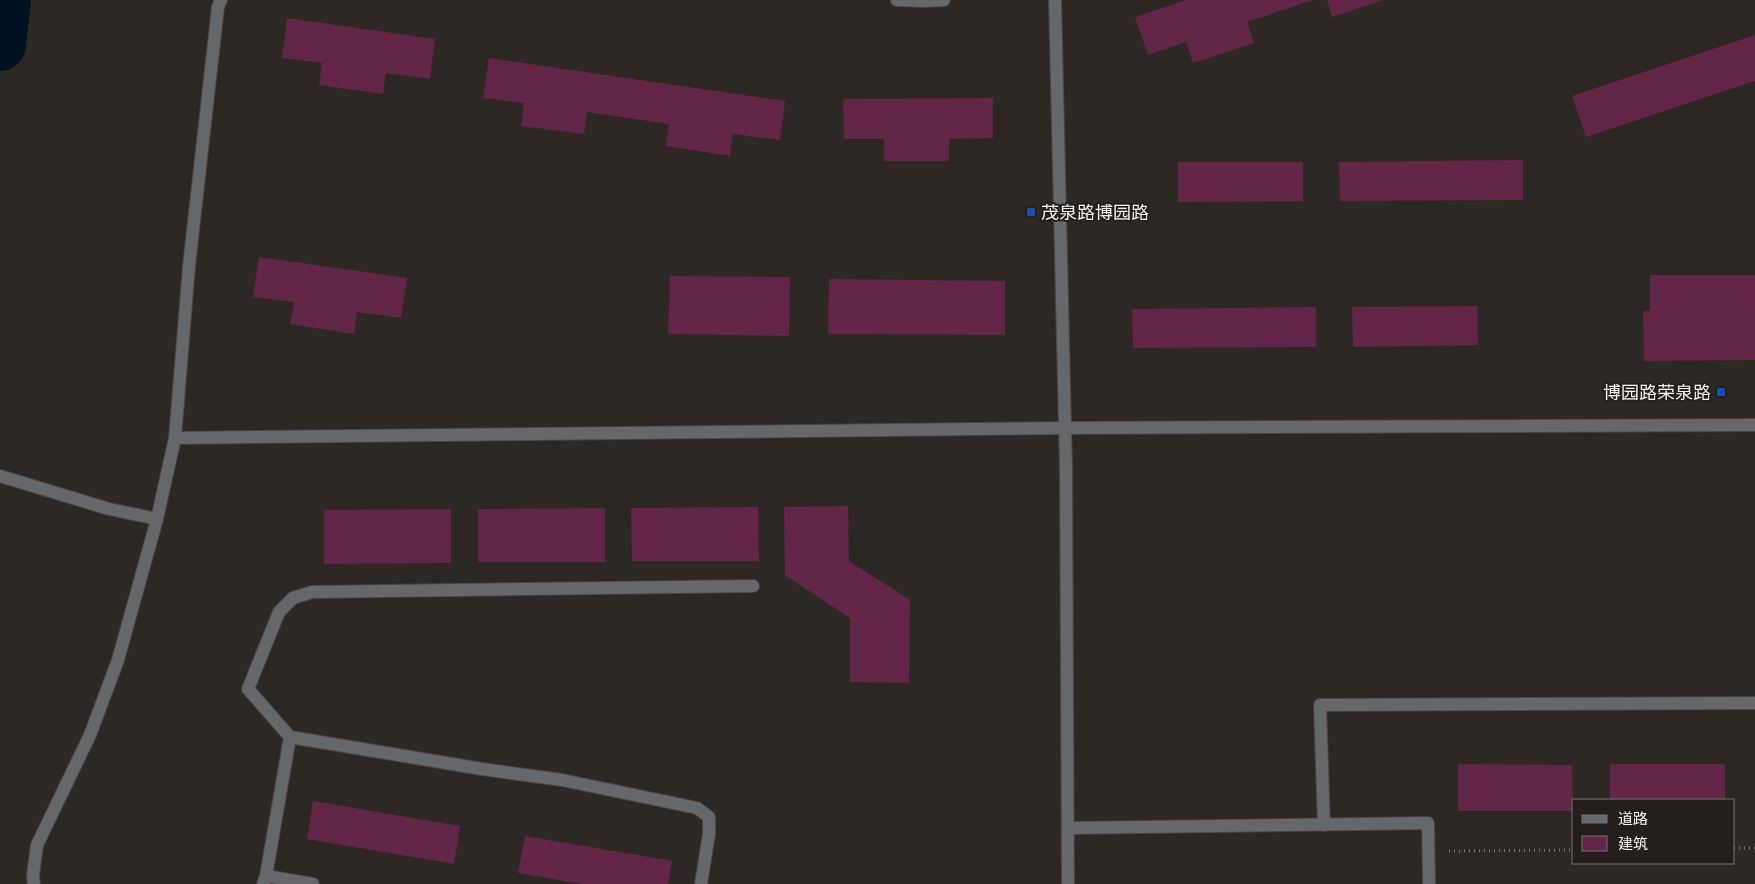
<svg xmlns="http://www.w3.org/2000/svg" width="1755" height="884" viewBox="0 0 1755 884" font-family="'PT Serif','Noto Sans SC',serif">
<style>
.lines{fill:none;stroke-linecap:round;stroke-linejoin:round}
.river{stroke:#021221;stroke-width:52}
.building{fill:#632548}
.service-casing{stroke:#4a4442;stroke-width:14}
.minor-casing{stroke:#4a4442;stroke-width:14}
.tertiary-casing{stroke:#4a4442;stroke-width:14}
.path{stroke:#7b7674;stroke-width:3;stroke-dasharray:1 4;stroke-linecap:butt}
.service{stroke:#66676a;stroke-width:12}
.minor{stroke:#66676a;stroke-width:12}
.tertiary{stroke:#66676a;stroke-width:12}
.transit-dot{fill:#1a4fb4;stroke:#241e1c;stroke-width:2}
.labels{text-anchor:middle;dominant-baseline:central;stroke-width:4;stroke-linejoin:round;paint-order:stroke}
.poi-label{font-size:18px;fill:#f7f3f1;stroke:#241e1c;text-anchor:start}
</style>
<rect width="100%" height="100%" fill="#2e2825"/>
<g class="lines">
<polyline class="river" points="0,45 5,0"/>
</g>
<g class="building">
<polygon points="1186,0 1313,0 1247,22 1254,43 1193,63 1186,42 1148,55 1135,17"/>
<polygon points="1327,0 1383,0 1332,17"/>
<polygon points="287,18 435,39 430,79 386,73 383,94 319,85 322,63 282,58"/>
<polygon points="1755,35 1755,81 1586,137 1572,96"/>
<polygon points="489,58 785,101 780,140 733,134 730,156 666,146 669,124 587,112 584,134 521,126 524,103 483,98"/>
<polygon points="993,98 993,138 949,139 949,161 884,161 884,139 844,139 843,99"/>
<polygon points="1523,160 1523,200 1340,201 1339,162"/>
<polygon points="1178,162 1303,162 1303,201 1178,202"/>
<polygon points="259,257 407,278 401,318 357,312 354,334 290,324 294,302 253,297"/>
<polygon points="1650,275 1755,275 1755,360 1644,361 1643,311 1650,311"/>
<polygon points="670,276 790,277 789,336 668,334"/>
<polygon points="829,279 1005,281 1005,335 828,334"/>
<polygon points="1477,306 1478,345 1353,347 1352,307"/>
<polygon points="1316,307 1316,347 1133,348 1132,309"/>
<polygon points="848,506 849,561 910,600 909,683 850,682 850,618 785,575 784,507"/>
<polygon points="758,507 759,561 632,561 631,508"/>
<polygon points="605,508 605,562 478,562 478,509"/>
<polygon points="451,509 451,563 324,564 324,510"/>
<polygon points="1458,764 1572,765 1573,811 1458,811"/>
<rect x="1610" y="764" width="115" height="36"/>
<polygon points="313,801 460,826 454,864 307,839"/>
<polygon points="525,836 672,861 668,884 581,884 518,873"/>
</g>
<g class="lines">
<g class="service-casing">
<g id="service">
<polyline points="290,737 482,769 562,780 697,808 709,817 709,834 701,884"/>
<polyline points="1324,825 1320,705 1755,703"/>
<polyline points="1068,828 1428,823 1429,884"/>
<polyline points="266,876 313,884"/>
<polyline points="263,884 266,876 290,737 248,689 279,612 293,598 312,592 753,586"/>
</g>
</g>
<g class="minor-casing">
<g id="minor">
<polyline points="897,0 924,1 944,0"/>
<polyline points="1055,0 1066,469 1068,884"/>
<polyline points="175,438 1065,428 1755,425"/>
<polyline points="34,884 33,875 37,845 90,735 118,660 157,519 175,438 189,266 218,7 221,0"/>
</g>
</g>
<g class="tertiary-casing">
<polyline id="tertiary" points="0,476 109,509 157,519"/>
</g>
<g class="path">
<polyline points="1734,848 1755,848"/>
<polyline points="1449,851 1574,850"/>
</g>
<use href="#service" class="service"/>
<use href="#minor" class="minor"/>
<use href="#tertiary" class="tertiary"/>
</g>
<g class="transit-dot">
<rect x="1026" y="207" width="10" height="10" rx="2.5"/>
<rect x="1716" y="387" width="10" height="10" rx="2.5"/>
</g>
<g class="labels">
<g class="poi-label">
<text x="1041" y="212">茂泉路博园路</text>
<text x="1711" y="392" text-anchor="end">博园路荣泉路</text>
</g>
</g>
<rect x="1572" y="799" width="162" height="65" fill="#241e1c" stroke="#787371"/>
<rect x="1582" y="815" width="25" height="8" fill="#66676a" stroke="#787371"/>
<text x="1618" y="824" font-size="15" fill="#f7f3f1">道路</text>
<rect x="1582" y="836" width="25" height="15" fill="#632548" stroke="#787371"/>
<text x="1618" y="849" font-size="15" fill="#f7f3f1">建筑</text>
</svg>
